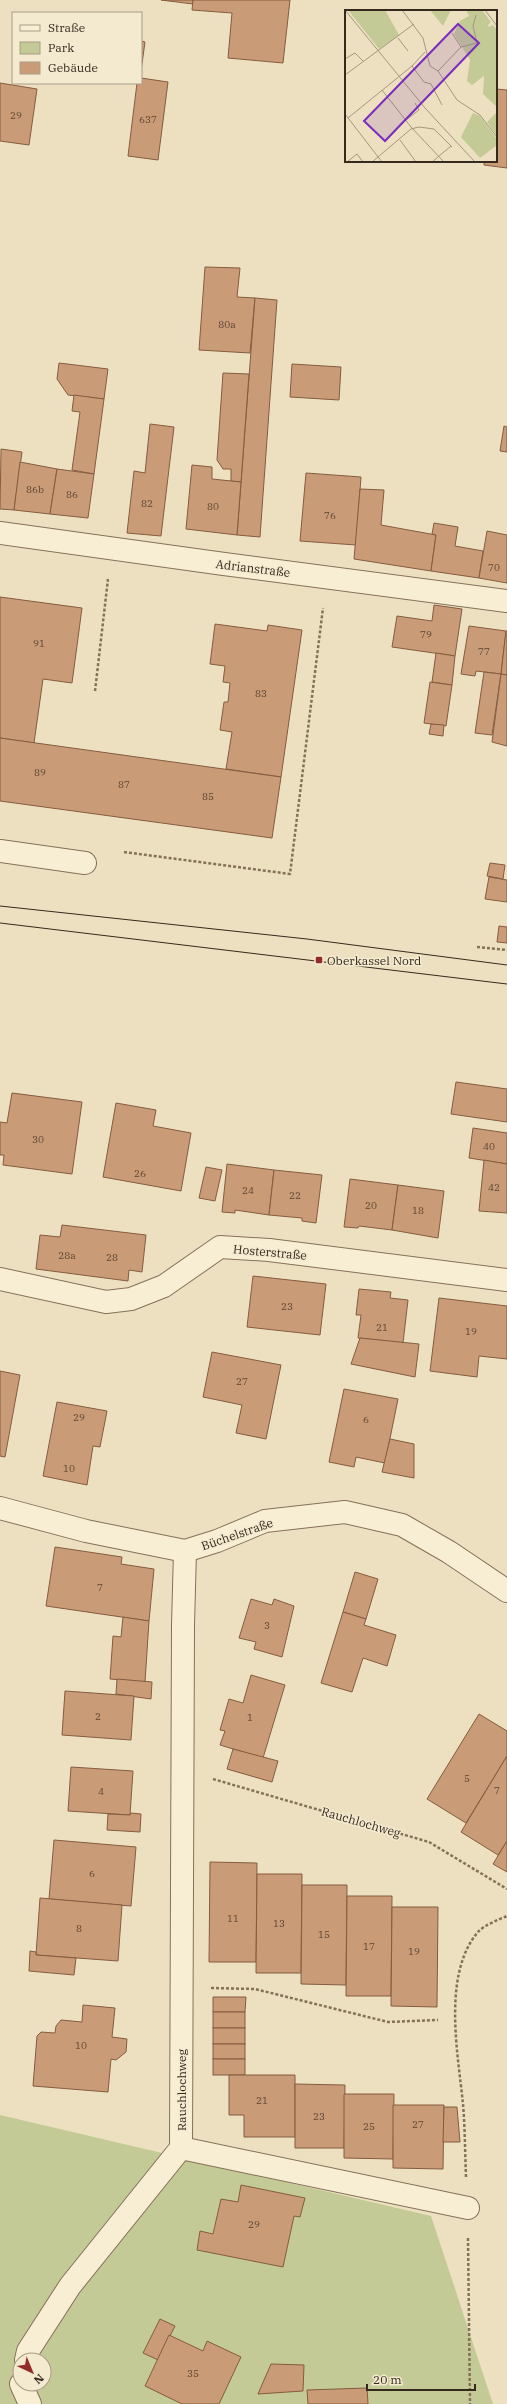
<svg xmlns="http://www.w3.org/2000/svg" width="507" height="2404" viewBox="0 0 507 2404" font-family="'IBM Plex Serif',serif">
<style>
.green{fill:#c3ca95;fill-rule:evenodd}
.building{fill:#ca9b77;stroke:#845c3f}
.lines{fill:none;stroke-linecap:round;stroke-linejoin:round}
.lane-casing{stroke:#857159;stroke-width:24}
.street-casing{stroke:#857159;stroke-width:24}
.path{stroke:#857159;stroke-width:2.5;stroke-dasharray:3 2;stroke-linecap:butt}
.lane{stroke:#f8eed3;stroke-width:22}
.street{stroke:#f8eed3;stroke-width:22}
.tram{stroke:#35291d;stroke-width:1}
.poi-dot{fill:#932b2a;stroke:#f4ead0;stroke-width:1.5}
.labels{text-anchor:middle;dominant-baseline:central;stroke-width:3;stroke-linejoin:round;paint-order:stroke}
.number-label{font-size:10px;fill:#5a4634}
.street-label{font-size:12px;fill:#35291d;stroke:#f4ead0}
.poi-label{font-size:12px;fill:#35291d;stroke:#f4ead0;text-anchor:start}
.inset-road{fill:none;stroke:#a3977f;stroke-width:1}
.view{fill:#7b2cbf;fill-opacity:0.15;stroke:#7b2cbf;stroke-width:2}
.inset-edge{fill:none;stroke:#35291d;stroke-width:2}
</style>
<rect width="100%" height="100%" fill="#ede0c0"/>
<path class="green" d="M0 2115 431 2216 493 2404H0ZM20 2360H44V2384H20Z"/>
<g class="building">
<polygon points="161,0 193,0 193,4"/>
<polygon points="193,0 290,0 283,63 228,58 232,13 192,10"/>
<polygon points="141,41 145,42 141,71"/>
<polygon points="141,78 168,82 158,160 128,156 137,83 141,83"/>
<polygon points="0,83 37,89 29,145 0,141"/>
<polygon points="496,89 507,90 507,168 484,165 484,161 496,161"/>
<polygon points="205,267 240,268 237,297 255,298 250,353 199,350"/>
<polygon points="255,298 277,300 260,537 237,535"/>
<polygon points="59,363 108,369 104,399 68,395 57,379"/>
<polygon points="292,364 341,367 339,400 290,397"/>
<polygon points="223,373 249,374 241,482 231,481 231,469 223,469 217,460"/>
<polygon points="74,395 104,399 94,474 72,470 80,412 72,411"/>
<polygon points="150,424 174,427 161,536 127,533 134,471 145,473"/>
<polygon points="504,426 507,427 507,452 500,451"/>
<polygon points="1,449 22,452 14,510 0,509"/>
<polygon points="20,462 57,469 50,514 14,510"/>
<polygon points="192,465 212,467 212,479 241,482 237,535 186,529"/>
<polygon points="57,469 94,474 88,518 50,514"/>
<polygon points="306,473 361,477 356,545 300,541"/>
<polygon points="360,489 384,490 381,525 436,535 431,571 354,559"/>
<polygon points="434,523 458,527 455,546 483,551 479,578 431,571 436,535 432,534"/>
<polygon points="487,531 507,535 507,583 479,578"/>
<polygon points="0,597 82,608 72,683 43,679 34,743 0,738"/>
<polygon points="434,605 462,609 455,656 392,647 397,616 432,621"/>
<polygon points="215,624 267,631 268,625 302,630 281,777 226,769 232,732 220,730 224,702 228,702 230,683 223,682 225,666 210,664"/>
<polygon points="469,626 506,631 501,674 476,671 475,676 461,674"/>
<polygon points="506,631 507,631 507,675 501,674"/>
<polygon points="436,653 455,656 452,685 432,682"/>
<polygon points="484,672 501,674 492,735 475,733"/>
<polygon points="501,674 507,675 507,746 492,742"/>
<polygon points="430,682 452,685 446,726 424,723"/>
<polygon points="431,724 444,725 443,736 429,734"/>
<polygon points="0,738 281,777 272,838 0,801"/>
<polygon points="490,863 505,865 503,879 487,876"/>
<polygon points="489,877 507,880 507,902 485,899"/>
<polygon points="499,926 507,927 507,943 497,942"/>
<polygon points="456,1082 507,1089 507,1122 451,1114"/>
<polygon points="12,1093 82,1102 72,1174 3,1165 4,1155 0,1155 0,1122 7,1123"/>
<polygon points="116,1103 156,1110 153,1126 191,1133 181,1191 103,1177"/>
<polygon points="473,1128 507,1133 507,1164 469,1158"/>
<polygon points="484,1160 507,1164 507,1213 479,1211"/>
<polygon points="227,1164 274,1170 269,1215 235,1210 235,1213 222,1212"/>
<polygon points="206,1167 222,1170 215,1201 199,1198"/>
<polygon points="274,1170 322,1175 316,1223 302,1221 302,1218 269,1215"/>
<polygon points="350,1179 398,1185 392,1230 359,1226 358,1228 344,1227"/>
<polygon points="398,1185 444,1191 438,1238 392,1230"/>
<polygon points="62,1225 146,1235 142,1272 129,1270 128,1281 36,1269 40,1235 60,1237"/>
<polygon points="253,1276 326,1284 320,1335 247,1327"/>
<polygon points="359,1289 391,1292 390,1298 408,1300 403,1343 358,1338 361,1315 356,1315"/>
<polygon points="439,1298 507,1306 507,1359 479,1356 477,1377 430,1371"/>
<polygon points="360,1338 419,1344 415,1377 351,1364"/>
<polygon points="212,1352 281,1365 266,1439 236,1433 242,1405 203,1397"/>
<polygon points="0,1371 20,1375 5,1457 0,1456"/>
<polygon points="344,1389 398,1399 385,1463 356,1457 354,1467 329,1462"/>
<polygon points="57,1402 107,1411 100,1447 93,1446 87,1485 43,1476"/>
<polygon points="390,1439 414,1444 414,1478 382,1472"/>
<polygon points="55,1547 122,1557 121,1564 154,1569 149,1621 46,1606"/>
<polygon points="355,1572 378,1579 366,1619 343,1612"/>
<polygon points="251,1599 272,1605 274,1599 294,1606 282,1657 254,1649 256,1642 239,1638"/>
<polygon points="343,1612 366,1619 364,1625 396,1635 387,1666 363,1658 352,1692 321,1683"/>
<polygon points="123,1617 149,1621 145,1682 110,1679 113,1636 121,1637"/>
<polygon points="251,1675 285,1685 263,1758 220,1745 225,1731 220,1730 229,1699 243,1703"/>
<polygon points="117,1679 152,1682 151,1699 116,1694"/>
<polygon points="65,1691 134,1696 131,1740 62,1735"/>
<polygon points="479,1714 507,1731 507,1756 466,1823 427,1799"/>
<polygon points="233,1749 278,1761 272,1782 227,1769"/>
<polygon points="507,1756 507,1841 498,1855 461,1832"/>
<polygon points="71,1767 133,1771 130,1815 68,1811"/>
<polygon points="131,1813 141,1814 140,1832 107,1830 108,1814 130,1815"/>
<polygon points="54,1840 136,1847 131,1906 49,1899"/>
<polygon points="507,1841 507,1872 493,1864"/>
<polygon points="210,1862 257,1863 256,1962 209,1962"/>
<polygon points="257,1874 302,1874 301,1973 256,1973"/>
<polygon points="302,1885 347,1885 346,1985 301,1984"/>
<polygon points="347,1896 392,1896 391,1996 346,1996"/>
<polygon points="40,1898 122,1905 118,1961 36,1955"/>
<polygon points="392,1907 438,1907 437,2007 391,2006"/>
<polygon points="30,1951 36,1952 36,1955 76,1958 74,1975 29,1971"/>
<polygon points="213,1997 246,1997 245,2012 213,2012"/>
<polygon points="83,2005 115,2008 112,2037 127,2039 126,2052 116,2060 111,2059 108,2092 33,2086 37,2036 41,2032 55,2033 56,2026 61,2020 82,2022"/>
<rect x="213" y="2012" width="32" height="16"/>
<rect x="213" y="2028" width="32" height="16"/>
<rect x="213" y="2044" width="32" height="15"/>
<rect x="213" y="2059" width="32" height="16"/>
<polygon points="229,2075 295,2075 295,2137 244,2137 244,2115 229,2115"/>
<polygon points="295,2084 345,2085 344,2148 295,2148"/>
<polygon points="344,2094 394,2094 393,2159 344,2158"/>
<polygon points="393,2105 444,2105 443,2169 393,2168"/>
<polygon points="444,2107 457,2107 460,2142 443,2142"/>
<polygon points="241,2185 305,2198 300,2217 294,2216 283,2267 197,2250 200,2231 213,2234 221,2199 238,2202"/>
<polygon points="160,2319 175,2326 158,2360 143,2353"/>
<polygon points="169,2335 203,2351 207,2341 241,2357 219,2404 182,2404 145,2386"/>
<polygon points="271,2364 304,2365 303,2391 258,2394"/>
<polygon points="367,2388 368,2404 308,2404 307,2390"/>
</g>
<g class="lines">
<g class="lane-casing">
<g id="lane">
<polyline points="0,851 85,863"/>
<polyline points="181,2148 468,2208"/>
</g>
</g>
<g class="street-casing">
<g id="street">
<polyline points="0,533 224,564 507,601"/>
<polyline points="0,1279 106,1302 131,1299 164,1286 220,1247 269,1250 507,1280"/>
<polyline points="0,1508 86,1531 185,1551 217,1541 265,1521 345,1512 402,1525 449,1552 507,1591"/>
<polyline points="26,2360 28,2351 70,2286 181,2148 183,1625 185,1551"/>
<polyline points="21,2384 30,2404"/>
</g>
</g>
<g class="path">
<polyline points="95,691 108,579"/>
<polyline points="124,852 290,874 323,608"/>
<polyline points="477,947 507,950"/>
<polyline points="213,1779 429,1842 507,1889"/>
<polyline points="211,1988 255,1989 388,2022 438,2020"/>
<path d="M466 2177C465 2153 465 2128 463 2104 458 2054 442 1974 478 1932 484 1925 498 1920 507 1916"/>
<polyline points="468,2238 470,2404"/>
</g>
<use href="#lane" class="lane"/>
<use href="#street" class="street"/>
<g class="tram">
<polyline points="0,906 307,939 507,965"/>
<polyline points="0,923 507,984"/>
</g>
</g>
<rect class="poi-dot" x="315" y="956" width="8" height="8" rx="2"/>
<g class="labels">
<g class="number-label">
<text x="16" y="115">29</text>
<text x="148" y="119">637</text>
<text x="227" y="324">80a</text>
<text x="35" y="489">86b</text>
<text x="72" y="494">86</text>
<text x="147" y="503">82</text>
<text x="213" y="506">80</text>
<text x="330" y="515">76</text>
<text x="494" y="567">70</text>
<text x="426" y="634">79</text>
<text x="39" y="643">91</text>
<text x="484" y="651">77</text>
<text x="261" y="693">83</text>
<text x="40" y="772">89</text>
<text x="124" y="784">87</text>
<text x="208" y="796">85</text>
<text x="38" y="1139">30</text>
<text x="489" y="1146">40</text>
<text x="140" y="1173">26</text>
<text x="494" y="1187">42</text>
<text x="248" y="1190">24</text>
<text x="295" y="1195">22</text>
<text x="371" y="1205">20</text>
<text x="418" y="1210">18</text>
<text x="67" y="1255">28a</text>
<text x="112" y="1257">28</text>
<text x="287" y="1306">23</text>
<text x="382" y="1327">21</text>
<text x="471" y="1331">19</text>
<text x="242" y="1381">27</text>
<text x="79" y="1417">29</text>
<text x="366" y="1419">6</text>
<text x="69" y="1468">10</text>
<text x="100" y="1587">7</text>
<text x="267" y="1625">3</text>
<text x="98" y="1716">2</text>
<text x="250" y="1717">1</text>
<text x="467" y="1778">5</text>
<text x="497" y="1790">7</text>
<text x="101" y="1791">4</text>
<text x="92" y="1873">6</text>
<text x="233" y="1918">11</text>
<text x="279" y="1923">13</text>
<text x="79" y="1928">8</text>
<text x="324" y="1934">15</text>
<text x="369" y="1946">17</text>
<text x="414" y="1951">19</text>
<text x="81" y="2045">10</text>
<text x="262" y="2100">21</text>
<text x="319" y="2116">23</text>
<text x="418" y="2124">27</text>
<text x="369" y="2126">25</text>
<text x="254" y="2224">29</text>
<text x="193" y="2373">35</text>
</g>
<g class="street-label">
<text transform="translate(253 568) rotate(7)">Adrianstraße</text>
<text transform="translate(270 1252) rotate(5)">Hosterstraße</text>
<text transform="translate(237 1534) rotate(-19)">Büchelstraße</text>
<text transform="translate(361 1822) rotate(16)">Rauchlochweg</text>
<text transform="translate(181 2090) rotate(-90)">Rauchlochweg</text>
</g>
<g class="poi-label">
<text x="327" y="960">Oberkassel Nord</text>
</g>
</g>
<g transform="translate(345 10)">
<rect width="152" height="152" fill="#ede0c0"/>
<path d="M3 0H40L54 25 34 39ZM85 0H106L98 16ZM121 0H137L146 12 143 15 144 17 148 15 152 20V97L138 84 139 66 127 75 122 71 125 50 109 24 115 11 124 6ZM152 102V126L142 112ZM128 103 135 106 152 129V135L135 148 116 127Z" fill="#c3ca95"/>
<path class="inset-road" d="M0 0 80 98 130 152M57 0 78 28 85 56 93 61 112 90 135 105 152 127M140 0 152 16M107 23 116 37M53 28 63 41M0 49 10 43 18 51M67 56 79 72 86 74 97 95M93 61 116 37 132 33 128 16 131 5M0 65 69 14M37 80 66 117 99 152M0 104 37 152M3 108 67 56 80 42M61 110 74 100 70 93M55 130 71 152M2 152 12 144 18 152M27 152 66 119 74 117 89 119 107 137M87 152 106 136"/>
<path class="view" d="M113 14 134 33 40 131 19 111Z"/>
<rect width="152" height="152" class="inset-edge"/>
</g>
<rect x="12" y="12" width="130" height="72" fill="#f4ead0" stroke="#a89d88"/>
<rect x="20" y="25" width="20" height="6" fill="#f8eed3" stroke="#a89d88"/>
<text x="48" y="32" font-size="12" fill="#35291d">Straße</text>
<rect x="20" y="42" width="20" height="12" fill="#c3ca95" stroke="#a89d88"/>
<text x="48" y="52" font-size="12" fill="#35291d">Park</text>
<rect x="20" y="62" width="20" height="12" fill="#ca9b77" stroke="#a89d88"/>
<text x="48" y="72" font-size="12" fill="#35291d">Gebäude</text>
<g transform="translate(32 2372) rotate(136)"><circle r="19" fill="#f4ead0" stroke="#a89d88"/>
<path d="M0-3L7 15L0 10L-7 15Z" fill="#932b2a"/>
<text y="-6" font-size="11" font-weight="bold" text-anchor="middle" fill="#35291d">N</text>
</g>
<path d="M367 2384v6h108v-6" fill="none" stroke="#35291d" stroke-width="2"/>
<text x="373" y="2384" font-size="12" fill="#35291d" stroke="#f4ead0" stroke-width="3" paint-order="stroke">20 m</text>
</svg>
